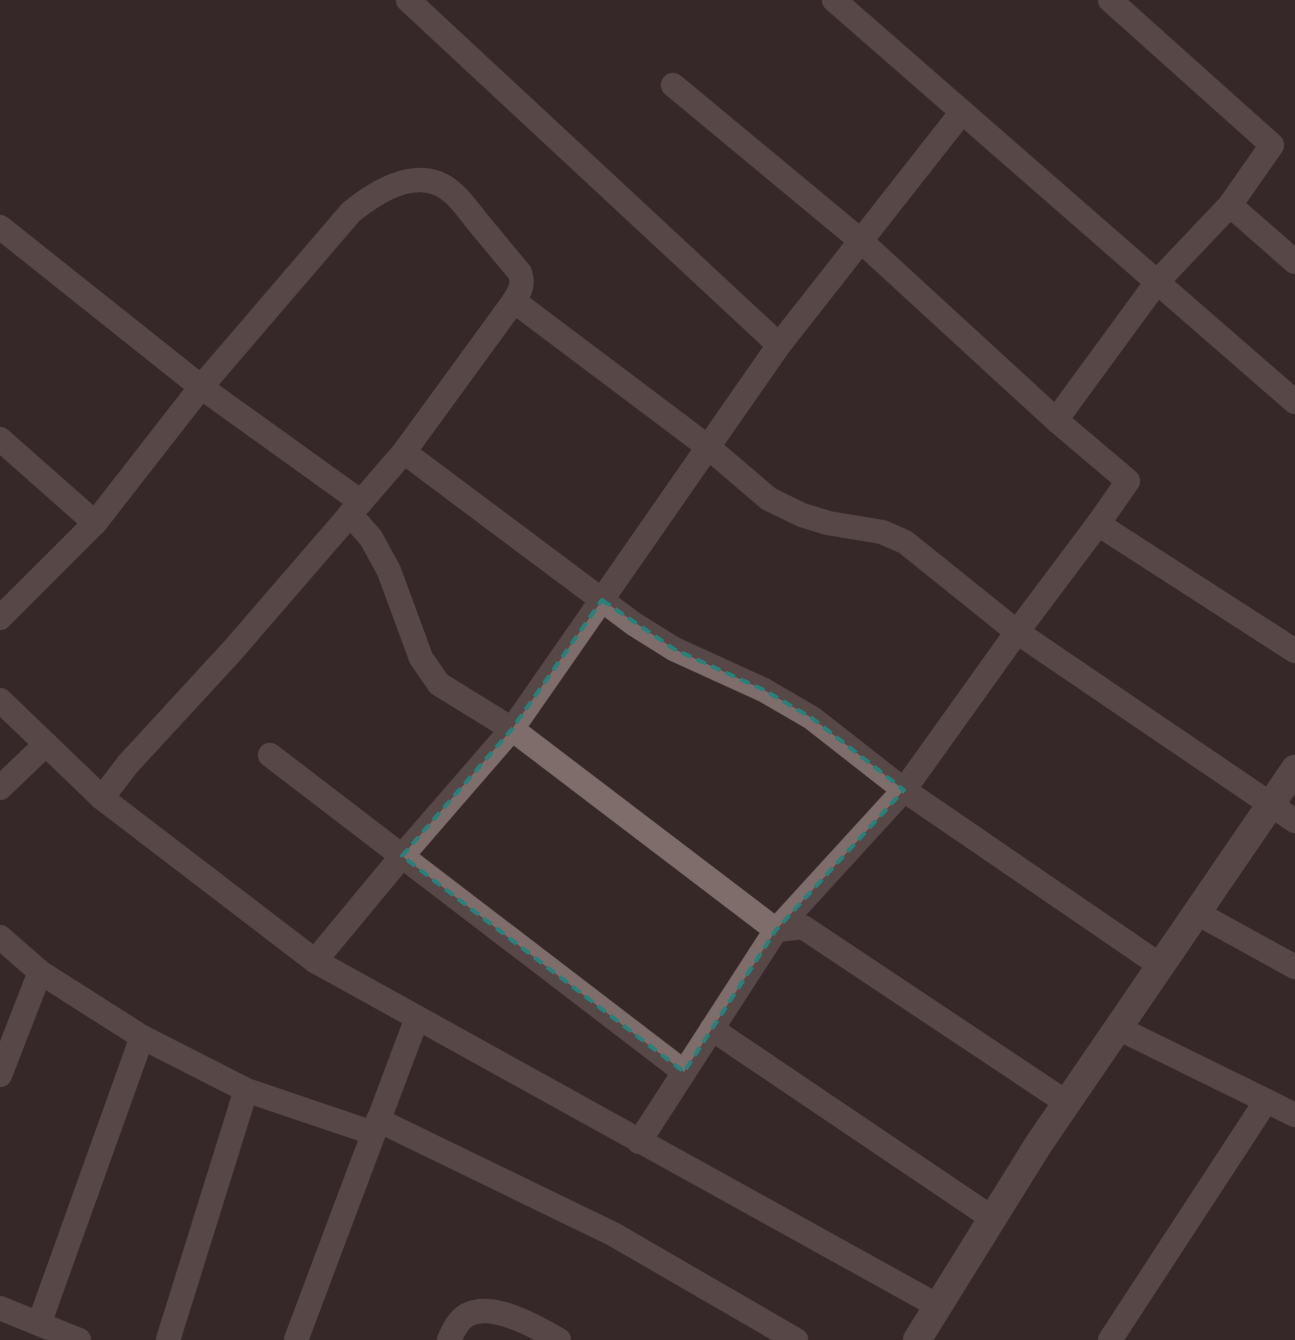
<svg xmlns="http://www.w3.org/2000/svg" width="1295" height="1340" viewBox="0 0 1295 1340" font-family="'Noto Serif',serif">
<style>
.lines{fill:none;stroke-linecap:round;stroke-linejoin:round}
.street-casing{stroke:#524646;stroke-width:25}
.secondary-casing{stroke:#524646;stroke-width:29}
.street{stroke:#7f6d6c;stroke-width:24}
.secondary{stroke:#7f6d6c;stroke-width:28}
.marked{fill:none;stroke:#26827b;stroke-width:4;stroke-dasharray:10 6;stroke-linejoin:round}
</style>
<rect width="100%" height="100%" fill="#372828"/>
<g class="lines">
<g class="street-casing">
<g id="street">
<polyline points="408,0 779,345"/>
<polyline points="834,0 1157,282 1056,420 1128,481 1098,524"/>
<polyline points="1110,0 1272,145 1230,205"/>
<polyline points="673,85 861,241 1056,420"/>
<polyline points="962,112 779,345 512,729 776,930 803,927 1067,1103"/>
<polyline points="0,227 201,387 361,502"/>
<polyline points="1295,262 1230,205 1157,282 1295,402"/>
<polyline points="0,439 95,523"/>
<polyline points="404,452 634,624 674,649 764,690 812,718 904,790 776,930 639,1142"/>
<path d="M0 618 95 523 201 387 351 212C378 190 422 163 454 194 462 201 469 211 476 220 491 238 505 255 520 273 524 285 520 291 514 301"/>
<polyline points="1295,651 1098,524 1017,632 1295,821"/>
<polyline points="0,700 102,798 315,961 938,1306"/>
<polyline points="270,755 684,1072"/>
<polyline points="0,788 46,744"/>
<polyline points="102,798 128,764 233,650 404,452 514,301 708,447 769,499 802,515 828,523 882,532 905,542 1017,632 904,790 1161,966"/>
<polyline points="1197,913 1295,967"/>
<polyline points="0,937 40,972 0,1075"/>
<polyline points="315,961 402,856 512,729 439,684 421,658 389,571 371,538 350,514"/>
<polyline points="40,972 142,1037 246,1090 373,1133"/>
<polyline points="1118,1028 1295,1115"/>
<polyline points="712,1029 992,1218"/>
<polyline points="378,1120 613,1234 796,1340"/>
<polyline points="0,1308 79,1340"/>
<polyline points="39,1324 142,1037"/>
<polyline points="168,1340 246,1090"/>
<polyline points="296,1340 417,1018"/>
<path d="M449 1340C453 1331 458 1320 467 1315 492 1301 537 1327 559 1340"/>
<polyline points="1110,1340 1266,1101"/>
</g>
</g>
<g class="secondary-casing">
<polyline id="secondary" points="917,1340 1038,1145 1295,769"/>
</g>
<use href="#street" class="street"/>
<use href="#secondary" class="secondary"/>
</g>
<path d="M0 0H1295V1340H0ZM602 600 674 649 764 690 812 718 904 790 776 930 684 1072 402 856 512 729Z" fill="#372828" fill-opacity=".55" fill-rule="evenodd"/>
<path class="marked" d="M602 600 674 649 764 690 812 718 904 790 776 930 684 1072 402 856 512 729Z"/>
</svg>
